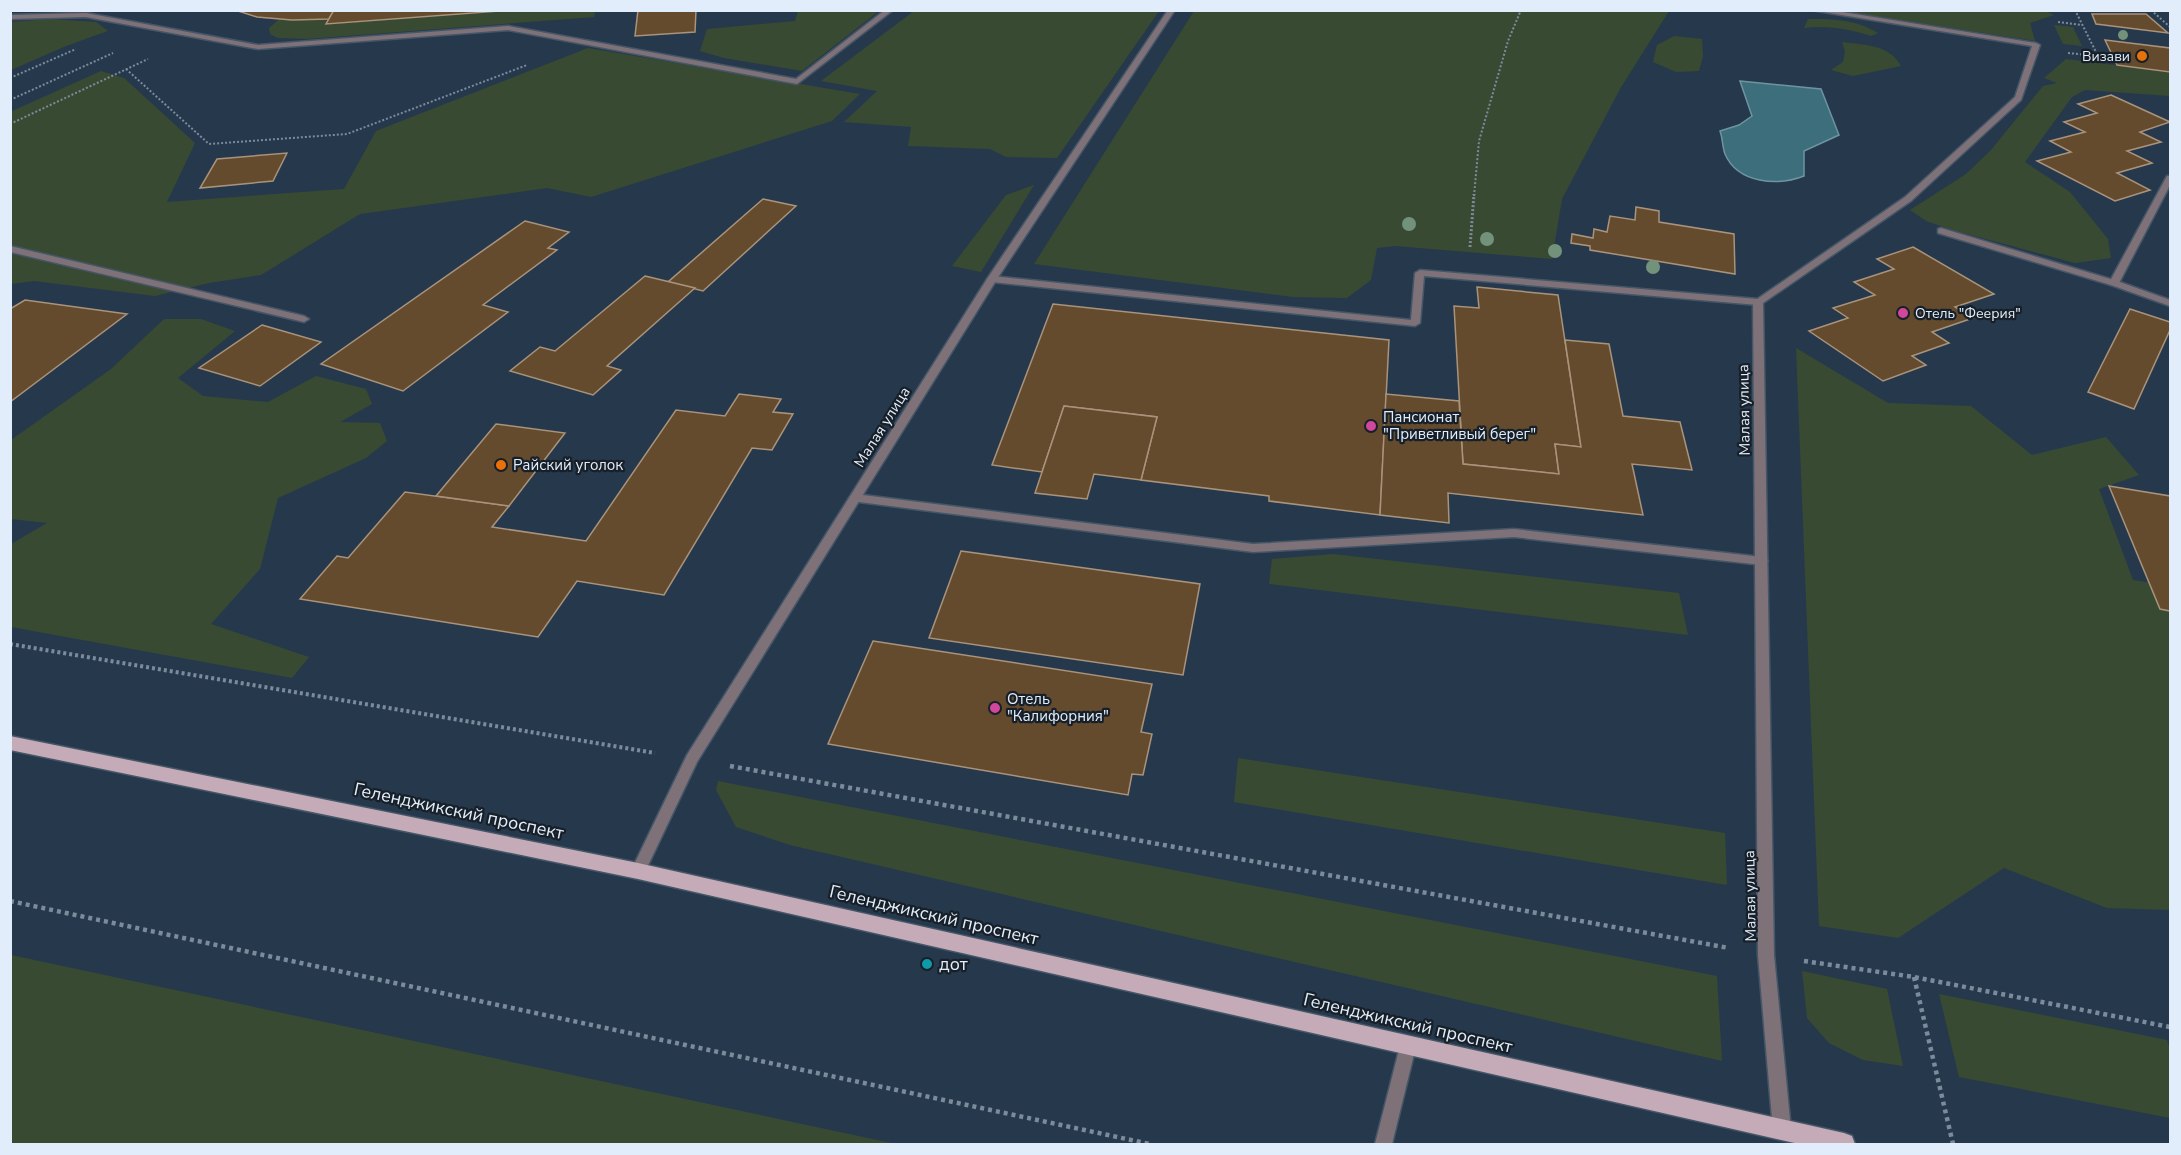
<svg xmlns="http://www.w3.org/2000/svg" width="2181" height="1155" viewBox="0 0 2181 1155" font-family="'Nunito Sans',sans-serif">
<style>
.green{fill:#394a33}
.water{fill:#3c6e7b;stroke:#6e94a1;stroke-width:1.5}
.building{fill:#654b2d;stroke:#a9937c;stroke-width:1.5}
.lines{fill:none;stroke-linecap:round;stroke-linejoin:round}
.lane-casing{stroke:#445668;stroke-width:3}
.street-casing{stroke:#445668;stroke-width:3}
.primary-casing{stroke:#445668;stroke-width:3}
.path-far3{stroke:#7c8b9c;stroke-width:2;stroke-dasharray:2 2;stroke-linecap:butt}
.path-far2{stroke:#7c8b9c;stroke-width:3;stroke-dasharray:2 2;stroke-linecap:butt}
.path-far1{stroke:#7c8b9c;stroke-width:4;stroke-dasharray:3 3;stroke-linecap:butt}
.path{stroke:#7c8b9c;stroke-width:4.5;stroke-dasharray:4 4;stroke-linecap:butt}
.lane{fill:#7f7178;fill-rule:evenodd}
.street{fill:#7f7178;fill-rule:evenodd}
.primary{fill:#c5aab7;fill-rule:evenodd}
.tree{fill:#72927c}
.food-dot{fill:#e8710a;stroke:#171f28;stroke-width:2}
.hotel-dot{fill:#d1479c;stroke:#171f28;stroke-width:2}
.culture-dot{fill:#0f9aa8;stroke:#171f28;stroke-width:2}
.labels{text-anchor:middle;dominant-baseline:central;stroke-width:4.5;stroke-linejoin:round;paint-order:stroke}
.far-poi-label{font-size:14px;fill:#e1edfa;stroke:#171f28;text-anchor:end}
.street-label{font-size:15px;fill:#e1edfa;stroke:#171f28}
.poi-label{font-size:15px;fill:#e1edfa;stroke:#171f28;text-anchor:start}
.near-street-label{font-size:18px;fill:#e1edfa;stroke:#171f28}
.near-poi-label{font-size:18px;fill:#e1edfa;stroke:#171f28;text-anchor:start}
</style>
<rect width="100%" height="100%" fill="#26394c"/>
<g class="green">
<polygon points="289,11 333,11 327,24 512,11 595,11 594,17 307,39 278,38 270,34 269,28"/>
<polygon points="798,11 879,11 802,71 724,58 700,51 707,29 795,21"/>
<polygon points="914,11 914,10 1159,11 1057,158 1006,157 990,149 908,146 911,127 844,122 877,91 821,81"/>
<polygon points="1194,11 1194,10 1669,11 1620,89 1562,199 1552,259 1395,246 1377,248 1371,280 1347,298 1293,297 1034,264"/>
<polygon points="2046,11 2054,15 2030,23 2035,41 1841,11"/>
<polygon points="50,19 96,22 108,31 66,46 11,70 11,22"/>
<path d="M1808 19C1833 19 1855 19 1878 33L1871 36C1849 29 1828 25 1804 28Z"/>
<polygon points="2054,25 2073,27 2082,46 2063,44"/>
<polygon points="1674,36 1702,39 1703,56 1699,71 1676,72 1653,62 1657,45"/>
<path d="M1842 42C1864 45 1889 44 1901 66L1853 76 1831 70 1843 62 1845 51Z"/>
<polygon points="588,48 860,94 832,121 591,197 547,188 360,214 261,275 209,283 155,296 34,281 11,284 10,112 101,71 124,78 195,143 167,202 344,189 376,131"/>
<polygon points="2066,59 2170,72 2170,96 2085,90 2072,97 2025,162 2070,192 2108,239 2111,258 2075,263 1956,231 1926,221 1910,210 1966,174 1991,150 2043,86 2057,83 2044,78"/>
<polygon points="1034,185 981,272 952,266 1006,195"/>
<polygon points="164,319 201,319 235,331 178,378 203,396 268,402 316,376 366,389 372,404 340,422 380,423 387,441 366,458 278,498 260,569 211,624 309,657 292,678 11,627 11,544 47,523 11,519 11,440 111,369"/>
<polygon points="1796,348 1888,403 1971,406 2032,455 2106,437 2139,475 2099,489 2133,580 2170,586 2170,910 2107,908 2004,868 1898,938 1819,926"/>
<polygon points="1333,554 1679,593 1688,635 1269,584 1272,559"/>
<polygon points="1238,758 1725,833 1727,885 1234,802"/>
<polygon points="718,781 1717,976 1722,1061 790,845 736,827 716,790"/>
<polygon points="10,955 11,955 896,1144 11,1144"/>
<polygon points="1802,971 1887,989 1903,1066 1863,1060 1829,1043 1807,1018"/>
<polygon points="1939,994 2167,1040 2170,1050 2170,1118 1959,1077"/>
</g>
<path class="water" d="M1740 81 1821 89 1839 135 1804 151V176C1778 186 1738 184 1725 154 1722 146 1723 139 1720 131L1739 125 1752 116Z"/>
<g class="building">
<polygon points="235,10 334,10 329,19 292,20 257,17"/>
<polygon points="334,10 512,10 326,24"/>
<polygon points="638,10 696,10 695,32 635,36"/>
<polygon points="2092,14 2146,14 2168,33 2096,24"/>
<polygon points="2105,40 2170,48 2170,72 2117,65"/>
<polygon points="2111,95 2170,122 2140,132 2161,142 2127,151 2152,163 2117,173 2150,190 2115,201 2037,161 2071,152 2050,141 2085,132 2064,122 2097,113 2078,104"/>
<polygon points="287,153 273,181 200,188 217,159"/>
<polygon points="763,199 796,206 703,291 668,282"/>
<polygon points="1636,207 1659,211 1659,222 1734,234 1735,274 1590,250 1590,246 1571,243 1572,234 1593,238 1594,229 1607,232 1610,216 1635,220"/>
<polygon points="525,221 569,232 548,248 557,250 483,305 508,312 403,391 321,364"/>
<polygon points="1913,247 1994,294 1955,307 1973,318 1932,332 1949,343 1912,356 1926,365 1883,381 1809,331 1848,318 1833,308 1875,295 1854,282 1894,269 1877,259"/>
<polygon points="645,276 695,288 607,366 621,370 593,395 510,371 540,347 555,351"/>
<polygon points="1477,287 1558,295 1581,447 1555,444 1559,474 1463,464 1454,306 1479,308"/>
<polygon points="25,300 127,314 10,402 10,309"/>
<polygon points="1053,304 1389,340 1380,515 1269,501 1269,496 1141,480 1157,417 1064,406 1042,472 992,465"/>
<polygon points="2130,309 2170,322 2170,330 2134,409 2088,392"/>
<polygon points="262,325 321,342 260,386 199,368"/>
<polygon points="1565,340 1609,344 1623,416 1680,422 1692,470 1632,464 1643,515 1448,493 1449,523 1380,515 1386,394 1459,401 1463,464 1559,474 1555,444 1581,447"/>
<polygon points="739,394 781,399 773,412 793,414 772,450 752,448 664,595 577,581 538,637 300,599 337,556 348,558 405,492 509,506 492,527 586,541 676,410 725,416"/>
<polygon points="1064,406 1157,417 1141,480 1094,474 1087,499 1035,493"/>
<polygon points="496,424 565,433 509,506 436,496"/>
<polygon points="2109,486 2170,496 2170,611 2160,609"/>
<polygon points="961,551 1200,584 1183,675 929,638"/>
<polygon points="873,641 1152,684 1141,732 1152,734 1143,775 1132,774 1128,795 828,744"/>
</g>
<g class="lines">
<g class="lane-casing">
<g id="lane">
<polygon points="885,10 893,10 797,84 508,30 258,49 86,17 10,19 10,15 86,13 258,45 508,26 796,79"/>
<polygon points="2167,176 2170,176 2170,185 2119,283 2117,285 2111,285 2109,283"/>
<polygon points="10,246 304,316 309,319 304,322 10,252"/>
<polygon points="1420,270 1758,299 1763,302 1758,305 1424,276 1420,323 1415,326 992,282 987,279 992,276 1411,320 1415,273"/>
<polygon points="855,494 1253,544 1514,529 1762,557 1768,561 1762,565 1514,537 1253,552 851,501 849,498"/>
</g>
</g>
<g class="street-casing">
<g id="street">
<polygon points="1168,10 1175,10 997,279 697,762 643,876 638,877 633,876 631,871 687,755 987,279"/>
<polygon points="1811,10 1830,10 2036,43 2040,45 2021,100 1911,201 1763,303 1774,955 1791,1130 1788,1136 1782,1139 1776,1136 1773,1130 1758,955 1753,302 1905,197 2015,97 2032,46"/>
<polygon points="1941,228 2117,281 2170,300 2170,306 2111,285 1938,233 1938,229"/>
<polygon points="1408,1038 1414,1040 1416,1046 1392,1144 1375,1144 1400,1046 1402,1040"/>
</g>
</g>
<g class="primary-casing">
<polygon id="primary" points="10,736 638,863 1844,1133 1852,1136 1855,1144 1799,1144 638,879 10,750"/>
</g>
<g class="path-far3">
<polyline points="2151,10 2170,27"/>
<polyline points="2058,22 2082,25"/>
<polyline points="2068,53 2098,56 2075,10"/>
<polyline points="126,69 209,144 347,134 527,65"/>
<polyline points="10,78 76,49"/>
<polyline points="10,100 113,53"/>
<polyline points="10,124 148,59"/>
<polyline points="1474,196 1479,141 1508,41 1521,10"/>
</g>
<polyline class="path-far2" points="1470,247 1474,194"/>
<polyline class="path-far1" points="10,644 655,753"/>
<g class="path">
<polyline points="730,766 1729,948"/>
<polyline points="10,901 1150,1144"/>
<polyline points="1804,961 1914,977 2170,1027"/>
<polyline points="1914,977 1953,1144"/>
</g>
<use href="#lane" class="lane"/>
<use href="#street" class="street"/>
<use href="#primary" class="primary"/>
</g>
<g class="tree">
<circle cx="2123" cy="35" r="5"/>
<circle cx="1409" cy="224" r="7"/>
<circle cx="1487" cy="239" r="7"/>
<circle cx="1555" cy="251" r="7"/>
<circle cx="1653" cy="267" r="7"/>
</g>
<g class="food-dot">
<circle cx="2142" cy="56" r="6"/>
<circle cx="501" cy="465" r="6"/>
</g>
<g class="hotel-dot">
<circle cx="1903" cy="313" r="6"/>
<circle cx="1371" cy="426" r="6"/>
<circle cx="995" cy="708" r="6"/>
</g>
<circle class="culture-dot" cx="927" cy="964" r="6"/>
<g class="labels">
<g class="far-poi-label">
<text x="2130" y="56">Визави</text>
<text x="1915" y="313" text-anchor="start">Отель "Феерия"</text>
</g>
<g class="street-label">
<text transform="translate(1744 410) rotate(-91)">Малая улица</text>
<text transform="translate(882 427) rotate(-58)">Малая улица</text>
<text transform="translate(1750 896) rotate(-91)">Малая улица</text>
</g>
<g class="poi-label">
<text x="1383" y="417">Пансионат<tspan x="1383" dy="17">"Приветливый берег"</tspan></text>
<text x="513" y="465">Райский уголок</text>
<text x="1007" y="699">Отель<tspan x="1007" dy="17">"Калифорния"</tspan></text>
</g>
<g class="near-street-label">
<text transform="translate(459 811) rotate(12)">Геленджикский проспект</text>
<text transform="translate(934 915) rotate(13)">Геленджикский проспект</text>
<text transform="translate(1408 1023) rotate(13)">Геленджикский проспект</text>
</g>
<g class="near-poi-label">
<text x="939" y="964">дот</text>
</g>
</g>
<rect width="2181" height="1155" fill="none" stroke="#e1edfa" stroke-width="24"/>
</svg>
